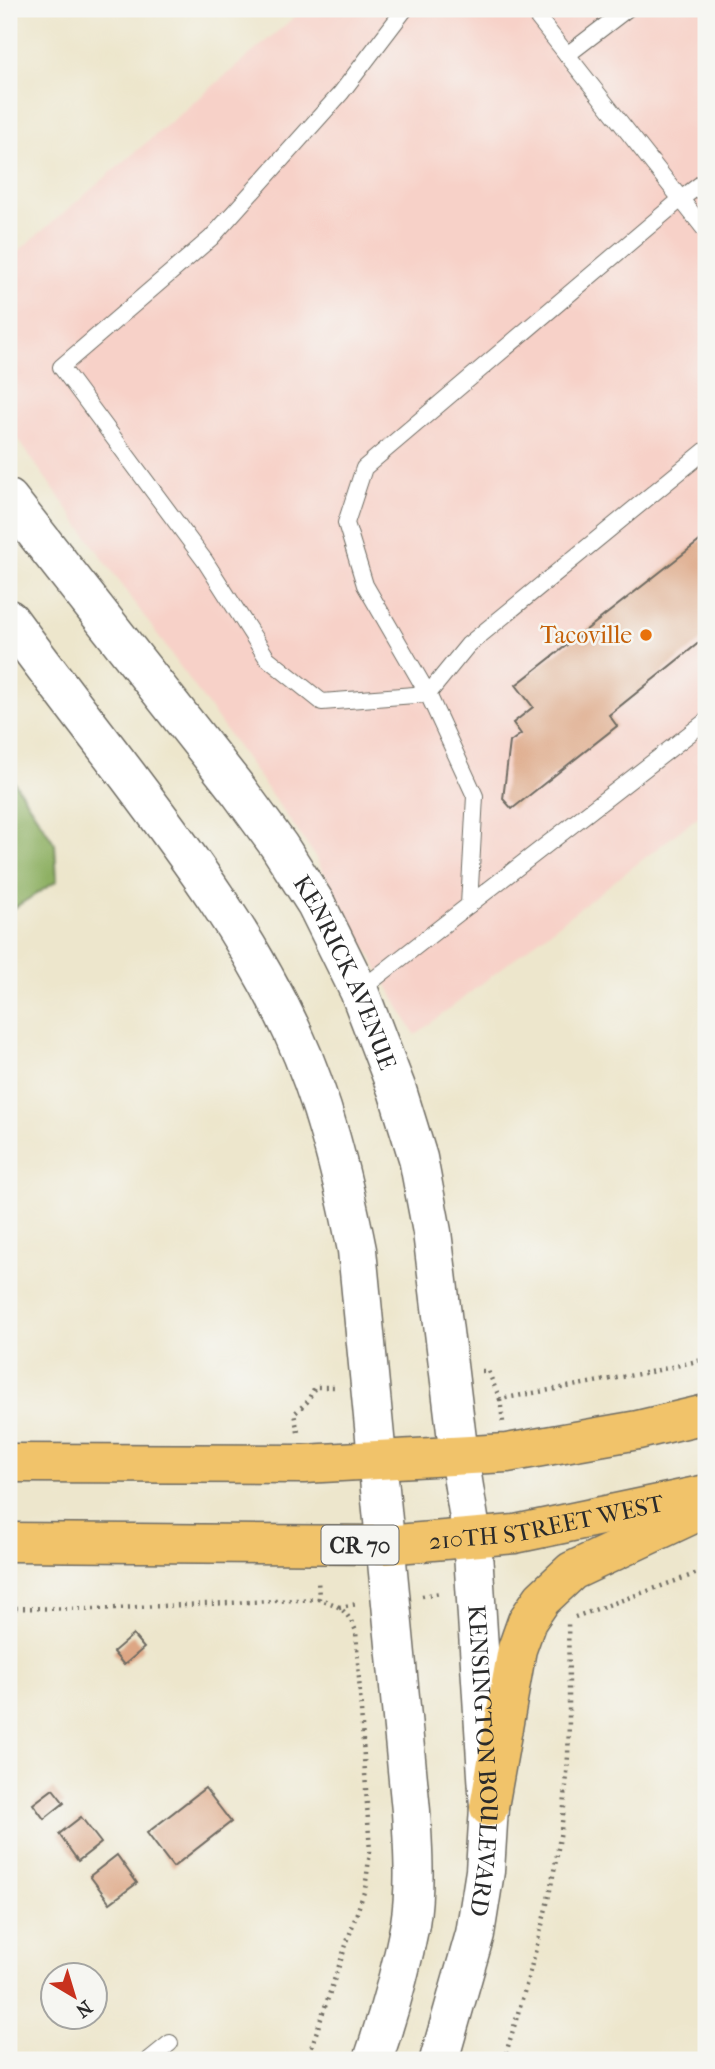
<svg xmlns="http://www.w3.org/2000/svg" width="715" height="2069" viewBox="0 0 715 2069" font-family="'IM FELL French Canon',serif">
<style>
.built{fill:#f7d1c8}
.forest{fill:#8eb064;stroke:#5c6e48;stroke-width:2}
.building{fill:#dda684}
.lines{fill:none;stroke-linecap:round;stroke-linejoin:round}
.service-casing{stroke:#6f6c63;stroke-width:18}
.tertiary-casing{stroke:#6f6c63;stroke-width:41}
.primary-casing{stroke:#6f6c63;stroke-width:41}
.trunk-casing{stroke:#6f6c63;stroke-width:41}
.path{stroke:#6f6c63;stroke-width:4.5;stroke-dasharray:2 5;stroke-linecap:butt}
.service{stroke:#fff;stroke-width:16}
.tertiary{stroke:#fff;stroke-width:38}
.primary{stroke:#f1c36a;stroke-width:38}
.trunk{stroke:#f1c36a;stroke-width:38}
.food-dot{fill:#e8710a;stroke:#f6f6f2;stroke-width:2.5}
.labels{text-anchor:middle;dominant-baseline:central;stroke-width:5;stroke-linejoin:round;paint-order:stroke}
.shield{fill:#f6f6f2;stroke:#686867;stroke-width:2}
.shield-label{font-size:23px;font-weight:bold;fill:#2b2b2b}
.food-label{font-size:24px;fill:#c56008;stroke:#f6f6f2;text-anchor:end}
.street-label{font-size:24px;fill:#2b2b2b;stroke:#f6f6f2}
</style>
<rect width="100%" height="100%" fill="#f6f6f2"/>
<filter id="ink" filterUnits="userSpaceOnUse"><feTurbulence type="fractalNoise" baseFrequency=".0143" numOctaves="2"/><feDisplacementMap in="SourceGraphic" scale="14" xChannelSelector="R" yChannelSelector="G"/><feConvolveMatrix kernelMatrix="1 2 1 2 8 2 1 2 1" color-interpolation-filters="sRGB"/></filter>
<filter id="wash" filterUnits="userSpaceOnUse"><feTurbulence type="fractalNoise" baseFrequency=".00686" numOctaves="4" result="noise"/><feDisplacementMap in="SourceGraphic" scale="28" xChannelSelector="R" yChannelSelector="G"/><feGaussianBlur stdDeviation="1.57" result="paint"/><feColorMatrix in="noise" values="0 0 0 0 0 0 0 0 0 0 0 0 0 0 0 0 0 1.4 0 .05"/><feComposite in="paint" operator="in"/></filter>
<g filter="url(#wash)">
<rect width="100%" height="100%" fill="#ede6cc"/>
<polygon class="built" points="304,9 706,9 706,824 699,816 415,1035 311,850 9,427 9,259"/>
<polygon class="forest" points="9,774 55,844 57,881 9,911"/>
<g id="blocks">
<g class="building">
<polygon points="706,536 706,637 609,715 617,726 512,809 503,799 510,742 521,734 513,723 533,707 516,685"/>
<polygon points="133,1635 144,1648 124,1665 113,1652"/>
<polygon points="205,1788 231,1822 173,1867 147,1833"/>
<polygon points="53,1789 64,1803 44,1819 33,1804"/>
<polygon points="81,1817 101,1843 78,1861 59,1834"/>
<polygon points="117,1855 137,1883 110,1903 90,1876"/>
</g>
</g>
</g>
<g filter="url(#ink)">
<use href="#blocks" fill-opacity="0" stroke="#6f6c63" stroke-width="2"/>
<g class="lines">
<g class="service-casing">
<g id="service">
<polyline points="531,9 706,231"/>
<polyline points="567,55 627,9"/>
<polyline points="706,180 681,199 364,468 346,523 365,585 428,694 468,645 706,450"/>
<polyline points="469,905 706,721"/>
<polyline points="359,991 469,905 475,796 428,694 322,702 267,658 205,561 61,367 211,238 341,93 405,9"/>
<polyline points="149,2060 170,2043"/>
</g>
</g>
<g class="tertiary-casing">
<g id="tertiary">
<path id="s1" d="M9 499 238 790 279 846 316 904 359 991 397 1090 418 1158 432 1232 459 1456 472 1537 489 1807 485 1871 475 1934 439 2060"/>
<path d="M9 619C48 672 88 724 128 776 189 857 249 938 292 1031 324 1100 342 1175 357 1250L411 1811C413 1848 416 1887 410 1924 401 1971 388 2016 373 2060"/>
</g>
</g>
<g class="primary-casing">
<g id="primary">
<polyline points="9,1463 304,1464 507,1453 638,1430 706,1414"/>
<path id="s2" d="M9 1542 385 1545 515 1534 706 1494"/>
</g>
</g>
<g class="trunk-casing">
<polyline id="trunk" points="489,1807 517,1649 527,1621 542,1599 572,1571 706,1508"/>
</g>
<g class="path">
<polyline points="482,1371 488,1371 500,1399 650,1372 706,1359"/>
<polyline points="500,1399 503,1422"/>
<polyline points="298,1432 294,1414 307,1402 315,1387 337,1387"/>
<polyline points="422,1596 441,1593"/>
<polyline points="339,1607 358,1604"/>
<polyline points="9,1608 94,1609 319,1599"/>
<polyline points="575,1617 706,1570"/>
<path d="M307 2060 365 1889 370 1852 356 1631C347 1611 340 1605 319 1599L318 1579"/>
<path d="M504 2060C529 1977 554 1893 564 1807 571 1745 569 1683 568 1621"/>
</g>
<use href="#service" class="service"/>
<use href="#tertiary" class="tertiary"/>
<use href="#primary" class="primary"/>
<use href="#trunk" class="trunk"/>
</g>
</g>
<circle class="food-dot" cx="646" cy="635" r="7"/>
<g class="labels">
<rect class="shield" x="321.5" y="1525.5" width="77" height="39" rx="5"/>
<g class="shield-label">
<text x="360" y="1545">CR 70</text>
</g>
<g class="food-label">
<text x="632" y="635">Tacoville</text>
</g>
<g class="street-label">
<text stroke="none"><textPath href="#s1" startOffset="583">KENRICK AVENUE</textPath></text>
<text stroke="none"><textPath href="#s2" startOffset="539">210TH STREET WEST</textPath></text>
<text stroke="none"><textPath href="#s1" startOffset="1390">KENSINGTON BOULEVARD</textPath></text>
</g>
</g>
<rect width="715" height="2069" fill="none" stroke="#f6f6f2" stroke-width="35"/>
<g transform="translate(74 1996) rotate(142)"><circle r="33" fill="#f6f6f2" stroke="#a5a5a2" stroke-width="2"/>
<path d="M0-5L12 26L0 18L-12 26Z" fill="#c8321e"/>
<text y="-10" font-size="19" font-weight="bold" text-anchor="middle" fill="#2b2b2b">N</text>
</g>
</svg>
